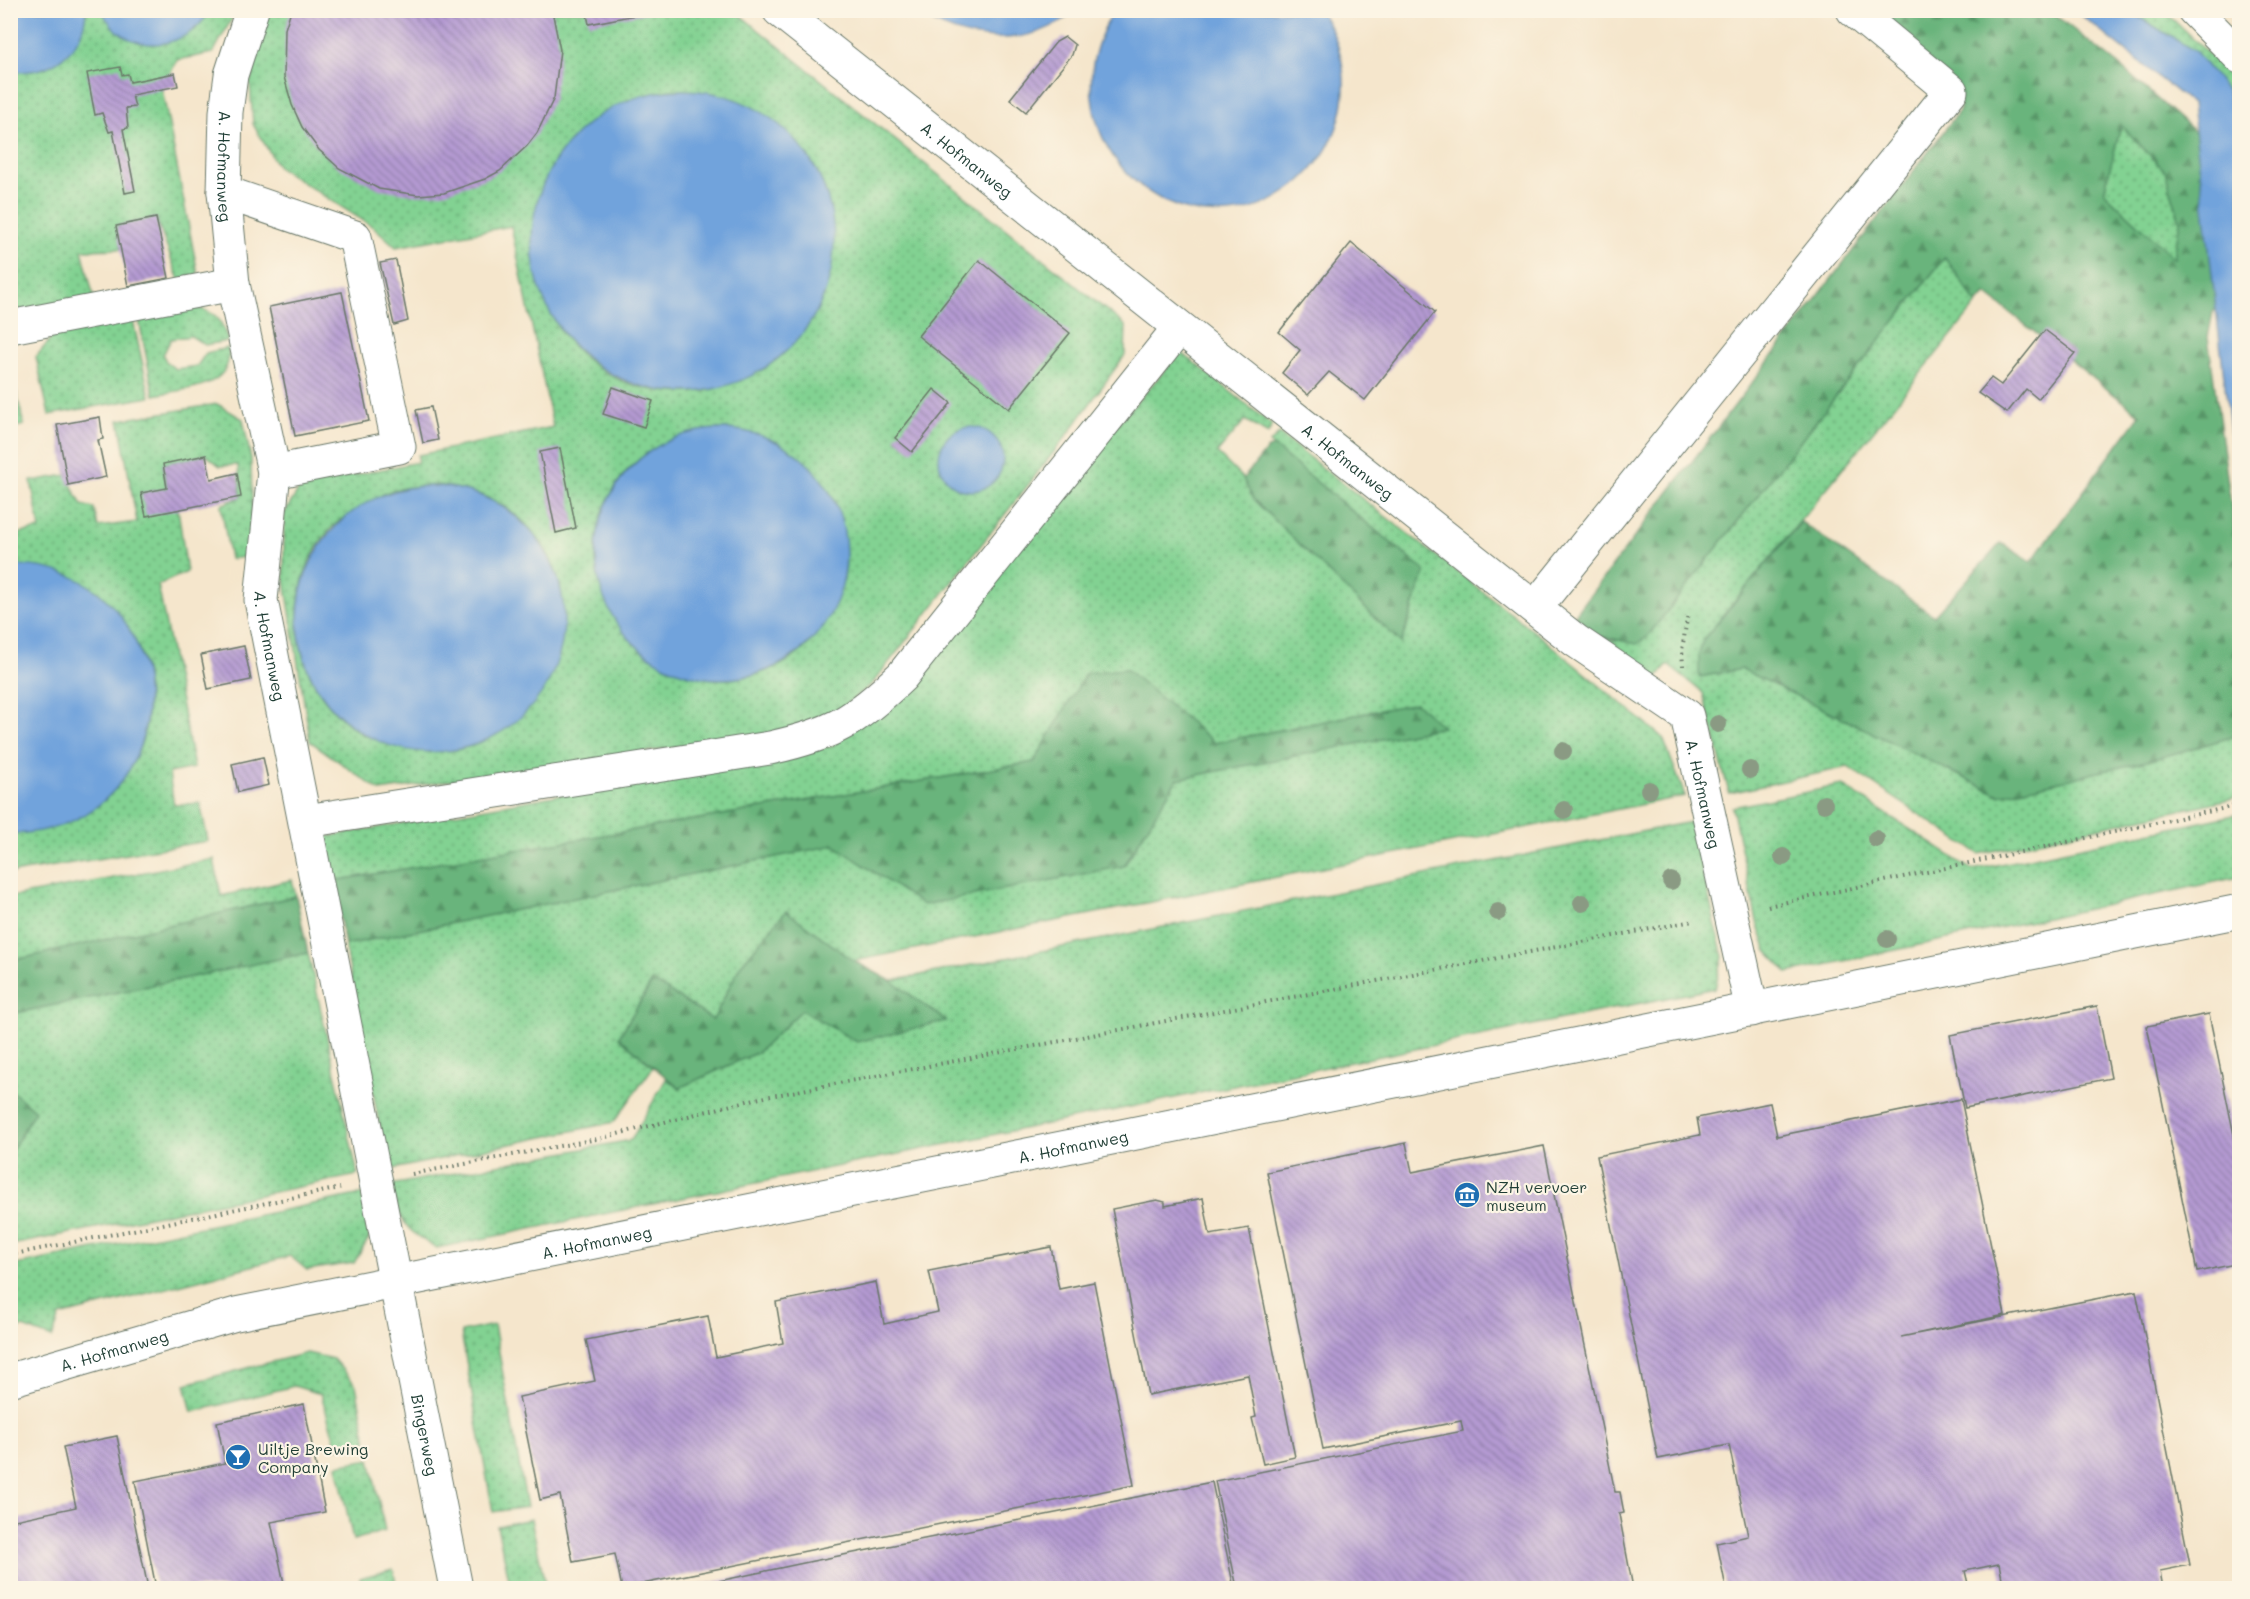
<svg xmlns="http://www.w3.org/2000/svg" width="2250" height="1599" viewBox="0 0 2250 1599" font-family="Mali,sans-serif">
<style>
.grass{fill:url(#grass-dots);stroke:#508863;stroke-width:1.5;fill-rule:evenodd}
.forest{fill:url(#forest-firs);stroke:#447858;stroke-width:1.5;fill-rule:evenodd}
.water{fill:#71a3dc;stroke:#487088;stroke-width:1.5}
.building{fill:url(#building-back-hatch)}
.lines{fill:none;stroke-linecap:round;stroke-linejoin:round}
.minor-casing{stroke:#6a7869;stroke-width:35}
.path{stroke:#6a7869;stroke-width:4;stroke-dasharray:1.5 4.5;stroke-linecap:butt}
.minor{stroke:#fff;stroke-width:33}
.tree{fill:#8a9a83}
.labels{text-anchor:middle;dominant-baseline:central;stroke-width:4.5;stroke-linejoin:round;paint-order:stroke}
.street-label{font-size:16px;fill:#1f3d34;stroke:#fcf5e5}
.poi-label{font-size:16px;fill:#1f3d34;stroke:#fcf5e5;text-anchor:start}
</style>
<defs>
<pattern id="grass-dots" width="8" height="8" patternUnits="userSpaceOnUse" patternTransform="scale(1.5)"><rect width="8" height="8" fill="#82d292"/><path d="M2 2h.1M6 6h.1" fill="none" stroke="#6aac78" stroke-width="1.8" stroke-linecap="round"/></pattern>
<pattern id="forest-firs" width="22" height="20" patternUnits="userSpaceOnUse" patternTransform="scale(1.5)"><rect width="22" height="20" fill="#69b47c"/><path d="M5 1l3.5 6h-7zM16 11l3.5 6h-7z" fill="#569466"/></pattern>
<pattern id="building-back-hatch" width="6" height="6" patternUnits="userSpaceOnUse" patternTransform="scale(1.5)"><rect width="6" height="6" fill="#b49ad2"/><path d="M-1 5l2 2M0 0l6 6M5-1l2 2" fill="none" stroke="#927fab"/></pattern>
</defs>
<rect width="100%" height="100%" fill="#fcf5e5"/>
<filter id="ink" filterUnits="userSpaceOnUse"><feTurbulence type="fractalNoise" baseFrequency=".0167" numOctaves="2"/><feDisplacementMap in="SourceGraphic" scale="12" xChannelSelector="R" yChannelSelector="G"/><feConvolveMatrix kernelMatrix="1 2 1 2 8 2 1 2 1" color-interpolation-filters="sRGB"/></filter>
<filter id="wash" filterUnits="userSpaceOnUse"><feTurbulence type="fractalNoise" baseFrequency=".008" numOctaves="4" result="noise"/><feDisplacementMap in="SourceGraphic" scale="24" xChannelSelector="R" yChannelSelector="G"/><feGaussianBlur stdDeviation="1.35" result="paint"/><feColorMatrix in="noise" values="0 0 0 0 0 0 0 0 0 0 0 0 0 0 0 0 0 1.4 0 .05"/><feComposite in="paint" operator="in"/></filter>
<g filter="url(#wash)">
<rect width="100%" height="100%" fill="#f5e6cc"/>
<g class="grass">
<path d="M86 11H102L118 31 141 43 195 30 210 11H236L213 53 177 60 162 89 198 274 179 280 156 218 117 226 121 249 82 250 94 298 11 313V71C51 76 82 50 86 11Z"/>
<path d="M268 11H735L1126 326 1125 355 1068 434 872 684 828 718 780 732 380 791 310 741 284 574V514L301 486 418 462V455L553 427 511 226 396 247 375 228 278 167 253 124 250 83ZM670 90C762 88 838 153 833 248 831 278 824 303 806 328 789 352 768 370 740 380 728 384 716 390 703 391 508 415 460 124 670 90ZM728 429C790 438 843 480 845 547 846 560 847 575 841 587 837 598 829 609 823 619 819 626 815 636 810 642 789 668 747 681 715 679 629 673 573 586 605 506 612 491 623 472 636 462 644 457 652 453 660 448 682 435 702 428 728 429ZM439 485C459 488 477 492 495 501 584 550 587 676 502 730 486 740 468 750 448 751 435 752 421 747 408 745 396 743 384 742 372 738 353 733 336 714 324 699 285 648 289 564 339 521 346 516 355 511 362 507 371 501 380 495 390 491 406 486 422 486 439 485Z"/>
<polygon points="2129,11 2164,11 2236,80 2239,134 2227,91 2196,52"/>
<polygon points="2121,124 2165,171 2180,221 2174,258 2104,192"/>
<polygon points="1945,257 1977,304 1703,640 1699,677 1742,669 1999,795 2151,760 2239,735 2239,797 1979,854 1848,767 1729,793 1703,693 1668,665 1653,682 1590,634 1613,641 1647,637"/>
<path d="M188 306C215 312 220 314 228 341L205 345 191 336 171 339 163 355 167 363 176 369 197 366 206 353 228 348C235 389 183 389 154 395L138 315Z"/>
<polygon points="132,316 150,397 49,415 36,357 58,330"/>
<polygon points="1181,352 1272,425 1268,434 1245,420 1217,453 1243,479 1254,500 1401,643 1425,571 1273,446 1270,443 1279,434 1536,633 1663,738 1685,796 854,961 786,911 740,966 713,1020 652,981 619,1037 653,1067 614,1122 388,1170 345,945 834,845 923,905 1123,866 1177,779 1442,727 1416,703 1214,743 1126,669 1046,742 1034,762 333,881 325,837 833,746"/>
<polygon points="10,366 24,425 11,428 10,428"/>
<path d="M217 404 243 419 251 459 253 556 230 559 221 505 241 497 238 465 220 466 206 455 163 464 167 488 141 493 178 509 187 572 158 585 194 768 169 773 174 805 200 803 208 841 11 873V834C88 831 151 776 148 695 147 673 142 649 129 630 124 622 114 614 107 607 78 577 53 566 11 565V535L40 529 31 481 66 475 82 505 94 508 98 527 137 522 119 420Z"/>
<polygon points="1842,785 1972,870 2239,814 2239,877 1788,973 1767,951 1758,926 1732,807"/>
<path d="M1691 822 1723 957 1715 988 437 1248C404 1231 399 1219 390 1185L631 1140 666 1079 679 1088 758 1052 802 1010 857 1042 945 1020 891 981Z"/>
<polygon points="214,859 221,896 292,880 296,896 11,961 11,897"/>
<polygon points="308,953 358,1175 11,1245 11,1014"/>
<polygon points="362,1194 369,1238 354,1263 307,1270 290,1256 60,1316 52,1338 23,1327 11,1331 11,1266"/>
<polygon points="494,1325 527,1507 493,1512 461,1332"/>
<polygon points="307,1353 333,1359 356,1385 367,1443 337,1448 321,1394 294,1386 192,1412 185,1384"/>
<polygon points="370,1459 385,1531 353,1540 337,1465"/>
<polygon points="531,1519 546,1588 511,1588 497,1526"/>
<polygon points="393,1569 397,1588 359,1588 360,1578"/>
</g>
<g class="forest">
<path d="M1863 11H2050L2121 67 2197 134 2227 298 2213 312 2208 337 2239 563V735L2151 760 1999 795 1742 669 1699 677V653L1703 640 1801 522 1934 616 2001 543 2031 562 2140 415 1986 294 1977 304 1945 257 1647 637 1637 644 1590 634 1575 615 1960 110V96ZM2121 125 2165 171 2180 221 2174 258 2104 192Z"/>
<polygon points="1273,446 1425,571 1401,643 1254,500 1243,479 1268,448"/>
<polygon points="1126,669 1215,743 1416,703 1443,727 1177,779 1124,866 923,905 834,845 345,945 333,881 1034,762 1086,673"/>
<polygon points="296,896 308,953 11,1014 11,961"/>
<polygon points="786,911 854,961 891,981 946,1021 857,1042 802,1010 758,1052 679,1088 619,1037 653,981 713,1020 740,966"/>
<polygon points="11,1090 35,1111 11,1152"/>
</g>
<g class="water">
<path d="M11 10H86V11C83 51 51 76 11 71Z"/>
<path d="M102 11H210C185 53 125 57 102 11Z"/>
<path d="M915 11H1075C1028 51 962 43 915 11Z"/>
<path d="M1114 11H1320C1344 45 1351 87 1337 127 1329 149 1316 167 1299 182 1187 277 1033 139 1114 11Z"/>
<polygon points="2076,11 2129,11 2196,52 2227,91 2240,134 2239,505 2192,104"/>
<circle cx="683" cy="241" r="151"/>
<circle cx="971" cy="459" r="32"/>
<circle cx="721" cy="554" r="125"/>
<circle cx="431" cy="619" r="133"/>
<path d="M11 565C188 562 198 830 11 834Z"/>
</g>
<g id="blocks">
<g class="building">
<polygon points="291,10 552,10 560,50 554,98 537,133 527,146 500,171 485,179 444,193 418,195 379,189 339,168 319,150 302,127 292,105 284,77 285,29"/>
<polygon points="586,10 651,10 651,12 589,24"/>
<polygon points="1065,37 1075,45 1072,55 1026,112 1010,99 1056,42"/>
<polygon points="120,67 122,75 128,74 130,82 175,73 178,86 132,95 135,107 126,108 128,128 123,129 135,191 125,193 113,131 109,132 102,113 95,115 87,73"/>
<polygon points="156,218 169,278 128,286 116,226"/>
<polygon points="1351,243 1435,312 1365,400 1329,372 1308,395 1282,373 1300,350 1279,332"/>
<polygon points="396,260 408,321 394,325 380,263"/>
<polygon points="979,260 1070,333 1009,409 918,336"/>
<polygon points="342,292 369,421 295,436 269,307"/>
<polygon points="2045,330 2075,353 2038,399 2026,389 2007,413 1978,393 1991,378 2001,385"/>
<polygon points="613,387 653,401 644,427 603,414"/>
<polygon points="934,389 951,403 912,452 895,438"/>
<polygon points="431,407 438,440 423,443 416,410"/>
<polygon points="100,417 103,439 98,440 106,477 68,485 57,425"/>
<polygon points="560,448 576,528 556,533 540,452"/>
<polygon points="206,455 211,479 237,473 241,497 146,516 141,493 167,488 163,464"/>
<polygon points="244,646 251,680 208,689 201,655"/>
<polygon points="263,757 269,785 238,792 232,764"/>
<polygon points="2097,1006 2111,1078 1965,1108 1950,1035"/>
<polygon points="2209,1014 2240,1164 2240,1263 2197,1272 2147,1026"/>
<polygon points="1961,1099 2005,1315 1901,1337 2136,1291 2190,1565 2160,1571 2163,1588 2004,1588 1999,1564 1965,1571 1969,1588 1726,1588 1717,1543 1748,1536 1729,1445 1658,1459 1597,1156 1700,1135 1697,1118 1770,1103 1777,1136"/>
<polygon points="1406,1143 1412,1172 1544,1146 1615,1492 1620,1492 1624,1513 1619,1514 1633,1588 1237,1588 1215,1481 1463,1431 1461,1421 1323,1449 1267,1172"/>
<polygon points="1203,1198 1210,1235 1249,1228 1295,1457 1263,1464 1252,1418 1256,1417 1248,1375 1148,1395 1112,1209 1157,1200 1165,1202 1165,1206"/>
<polygon points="1051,1247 1059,1289 1094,1282 1134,1485 622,1588 615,1554 573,1562 560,1495 540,1500 519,1397 595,1381 586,1340 708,1316 716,1357 783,1343 776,1302 876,1282 884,1324 938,1312 929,1271"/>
<polygon points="304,1404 325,1512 271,1522 285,1588 156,1588 135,1481 225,1463 217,1422"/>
<polygon points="117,1436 148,1588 10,1588 10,1521 76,1507 63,1447"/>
<polygon points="1212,1482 1234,1588 686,1588 813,1561"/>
<polygon points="327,1583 328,1588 305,1588 305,1587"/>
</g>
</g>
</g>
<g filter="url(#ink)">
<use href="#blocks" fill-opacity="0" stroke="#6a7869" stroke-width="1.5"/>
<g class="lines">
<g class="minor-casing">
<g id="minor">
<path id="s1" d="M252 10 231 75 226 112 224 192 233 284 274 472 261 600 456 1588"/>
<path id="s2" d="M779 10 1576 641 1687 716 1752 1010"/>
<polyline points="2194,10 2240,57"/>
<polyline points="224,192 355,237 399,447 274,472"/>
<polyline points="10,327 233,284"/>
<polyline points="1535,608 1951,91 1853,10"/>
<path d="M306 821 770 748C834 734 855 721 902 676L1179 328"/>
<path id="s3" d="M10 1380 236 1314 2240 911"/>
</g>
</g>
<g class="path">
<polyline points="1683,666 1682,650 1688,613"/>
<polyline points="1768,906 2240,805"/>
<polyline points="412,1174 602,1138 755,1099 1693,921"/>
<polyline points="10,1255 340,1188"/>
</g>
<use href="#minor" class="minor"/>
</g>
<g class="tree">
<circle cx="1718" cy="724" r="9"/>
<circle cx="1563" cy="751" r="9"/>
<circle cx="1750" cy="770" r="9"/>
<circle cx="1649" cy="790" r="9"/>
<circle cx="1824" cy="804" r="9"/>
<circle cx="1564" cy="810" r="9"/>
<circle cx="1876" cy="839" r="9"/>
<circle cx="1783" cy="857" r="9"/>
<circle cx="1671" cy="881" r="9"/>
<circle cx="1582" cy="903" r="9"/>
<circle cx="1498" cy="912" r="9"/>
<circle cx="1887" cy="939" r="9"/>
</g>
</g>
<defs>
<g id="museum-disc" transform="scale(1.35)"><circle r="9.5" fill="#1f6fb2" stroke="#fcf5e5"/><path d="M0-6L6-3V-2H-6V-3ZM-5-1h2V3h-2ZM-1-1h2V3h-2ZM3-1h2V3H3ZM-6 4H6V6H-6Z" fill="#fff"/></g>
<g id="bar-disc" transform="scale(1.35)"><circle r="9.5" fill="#1f6fb2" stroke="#fcf5e5"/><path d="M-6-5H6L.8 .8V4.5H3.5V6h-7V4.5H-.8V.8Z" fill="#fff"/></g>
</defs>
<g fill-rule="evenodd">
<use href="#museum-disc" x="1467" y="1195"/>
<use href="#bar-disc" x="238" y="1457"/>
</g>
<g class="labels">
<g class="street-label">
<text stroke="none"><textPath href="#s2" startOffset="240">A. Hofmanweg</textPath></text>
<text stroke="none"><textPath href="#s1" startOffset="160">A. Hofmanweg</textPath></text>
<text stroke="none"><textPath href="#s2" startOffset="726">A. Hofmanweg</textPath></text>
<text stroke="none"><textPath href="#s1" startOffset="646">A. Hofmanweg</textPath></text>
<text stroke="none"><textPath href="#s2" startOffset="1230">A. Hofmanweg</textPath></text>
<text stroke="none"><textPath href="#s3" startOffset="1089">A. Hofmanweg</textPath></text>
<text stroke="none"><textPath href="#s3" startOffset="603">A. Hofmanweg</textPath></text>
<text stroke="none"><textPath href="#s3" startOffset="108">A. Hofmanweg</textPath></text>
<text stroke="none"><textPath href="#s1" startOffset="1450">Bingerweg</textPath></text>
</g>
<g class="poi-label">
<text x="1486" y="1186">NZH vervoer<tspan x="1486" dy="18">museum</tspan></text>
<text x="258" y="1448">Uiltje Brewing<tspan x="258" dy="18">Company</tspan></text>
</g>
</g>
<rect width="2250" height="1599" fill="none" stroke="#fcf5e5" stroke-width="36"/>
</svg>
